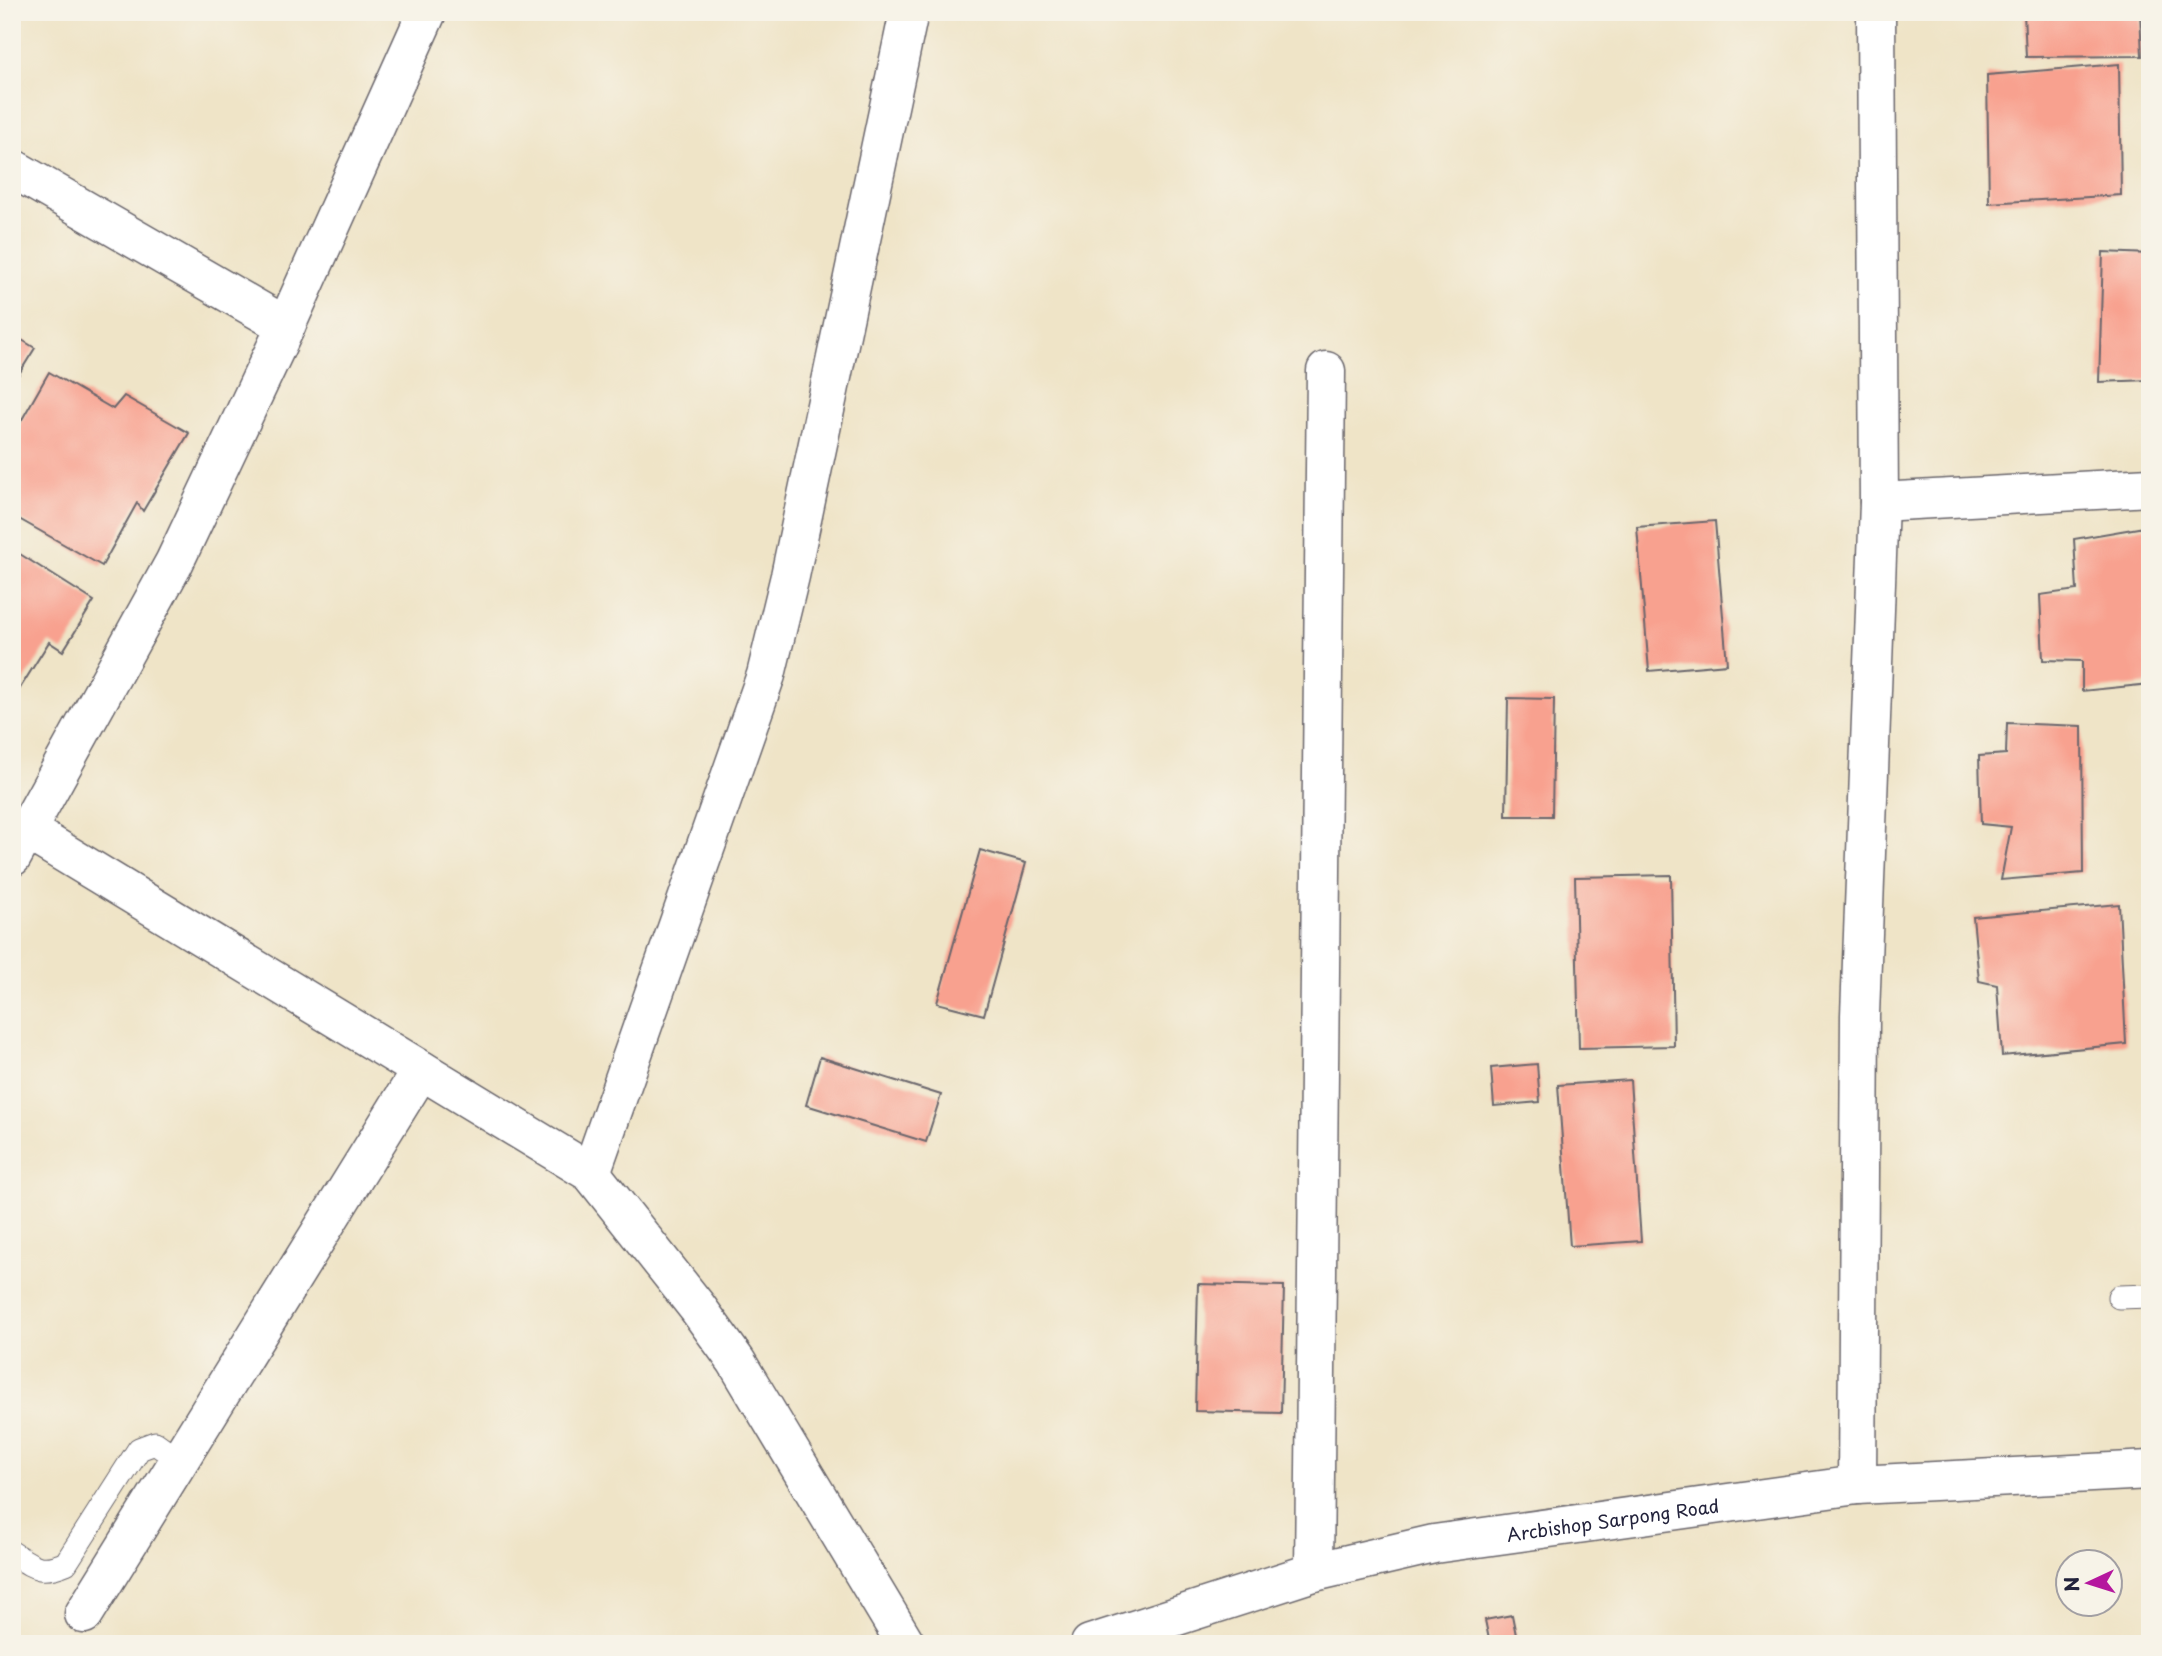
<svg xmlns="http://www.w3.org/2000/svg" width="2162" height="1656" viewBox="0 0 2162 1656" font-family="'Playpen Sans',sans-serif">
<style>
.building{fill:#f8a18f}
.lines{fill:none;stroke-linecap:round;stroke-linejoin:round}
.service-casing{stroke:#6a666c;stroke-width:25}
.minor-casing{stroke:#6a666c;stroke-width:41}
.tertiary-casing{stroke:#6a666c;stroke-width:41}
.service{stroke:#fff;stroke-width:23}
.minor{stroke:#fff;stroke-width:38}
.tertiary{stroke:#fff;stroke-width:38}
.labels{text-anchor:middle;dominant-baseline:central;stroke-width:6;stroke-linejoin:round;paint-order:stroke}
.street-label{font-size:18px;fill:#22223b;stroke:#f7f3e8}
</style>
<rect width="100%" height="100%" fill="#f7f3e8"/>
<filter id="ink" filterUnits="userSpaceOnUse"><feTurbulence type="fractalNoise" baseFrequency=".0143" numOctaves="2"/><feDisplacementMap in="SourceGraphic" scale="14" xChannelSelector="R" yChannelSelector="G"/><feConvolveMatrix kernelMatrix="1 2 1 2 8 2 1 2 1" color-interpolation-filters="sRGB"/></filter>
<filter id="wash" filterUnits="userSpaceOnUse"><feTurbulence type="fractalNoise" baseFrequency=".00686" numOctaves="4" result="noise"/><feDisplacementMap in="SourceGraphic" scale="28" xChannelSelector="R" yChannelSelector="G"/><feGaussianBlur stdDeviation="1.57" result="paint"/><feColorMatrix in="noise" values="0 0 0 0 0 0 0 0 0 0 0 0 0 0 0 0 0 1.4 0 .05"/><feComposite in="paint" operator="in"/></filter>
<g filter="url(#wash)">
<rect width="100%" height="100%" fill="#efe4c7"/>
<g id="blocks">
<g class="building">
<polygon points="2024,12 2140,12 2142,56 2026,57"/>
<polygon points="2119,64 2121,195 1989,203 1987,75"/>
<polygon points="2103,252 2150,254 2150,380 2099,382"/>
<polygon points="12,334 35,348 12,385"/>
<polygon points="49,372 113,409 124,396 189,433 143,511 137,503 102,566 12,515 12,437"/>
<polygon points="1715,521 1727,664 1649,671 1637,527"/>
<polygon points="2150,526 2150,684 2082,691 2082,661 2043,660 2040,595 2077,590 2074,539"/>
<polygon points="12,549 94,601 63,651 49,642 12,701"/>
<polygon points="1508,698 1554,699 1552,816 1506,816"/>
<polygon points="2007,723 2082,726 2083,873 2001,880 2011,827 1981,824 1979,756 2006,754"/>
<polygon points="980,850 1026,863 984,1015 937,1003"/>
<polygon points="1671,875 1674,1046 1579,1048 1575,877"/>
<polygon points="2119,904 2126,1044 2002,1056 1997,985 1979,981 1973,917"/>
<polygon points="820,1057 941,1095 926,1142 806,1105"/>
<polygon points="1537,1064 1540,1102 1494,1106 1491,1068"/>
<polygon points="1630,1080 1641,1241 1570,1246 1558,1085"/>
<polygon points="1198,1284 1284,1286 1281,1413 1195,1411"/>
<polygon points="1512,1615 1517,1640 1490,1644 1485,1620"/>
</g>
</g>
</g>
<g filter="url(#ink)">
<use href="#blocks" fill-opacity="0" stroke="#6a666c" stroke-width="2"/>
<g class="lines">
<g class="service-casing">
<g id="service">
<polyline points="2119,1297 2150,1296"/>
<path d="M12 1553C34 1567 40 1574 66 1563L139 1449 155 1443 179 1460"/>
</g>
</g>
<g class="minor-casing">
<g id="minor">
<polyline points="12,168 286,326"/>
<polyline points="1879,502 2150,487"/>
<polyline points="28,831 591,1173 697,1307 736,1361 906,1644"/>
<polyline points="12,857 174,563 286,326 427,12"/>
<polyline points="591,1173 766,675 790,576 909,12"/>
<polyline points="1857,1485 1860,1015 1879,502 1876,12"/>
<polyline points="1314,1572 1326,371"/>
<polyline points="84,1614 421,1070"/>
</g>
</g>
<g class="tertiary-casing">
<g id="tertiary">
<path id="s1" d="M1090 1644 1314 1572 1434 1544 1857 1485 2150 1470"/>
</g>
</g>
<use href="#service" class="service"/>
<use href="#minor" class="minor"/>
<use href="#tertiary" class="tertiary"/>
</g>
</g>
<g class="labels">
<g class="street-label">
<text stroke="none"><textPath href="#s1" startOffset="539">Arcbishop Sarpong Road</textPath></text>
</g>
</g>
<rect width="2162" height="1656" fill="none" stroke="#f7f3e8" stroke-width="42"/>
<g transform="translate(2089 1583) rotate(266)"><circle r="33" fill="#f7f3e8" stroke="#a29fa3" stroke-width="2"/>
<path d="M0-5L12 26L0 18L-12 26Z" fill="#b5179e"/>
<text y="-10" font-size="19" font-weight="bold" text-anchor="middle" fill="#22223b">N</text>
</g>
</svg>
